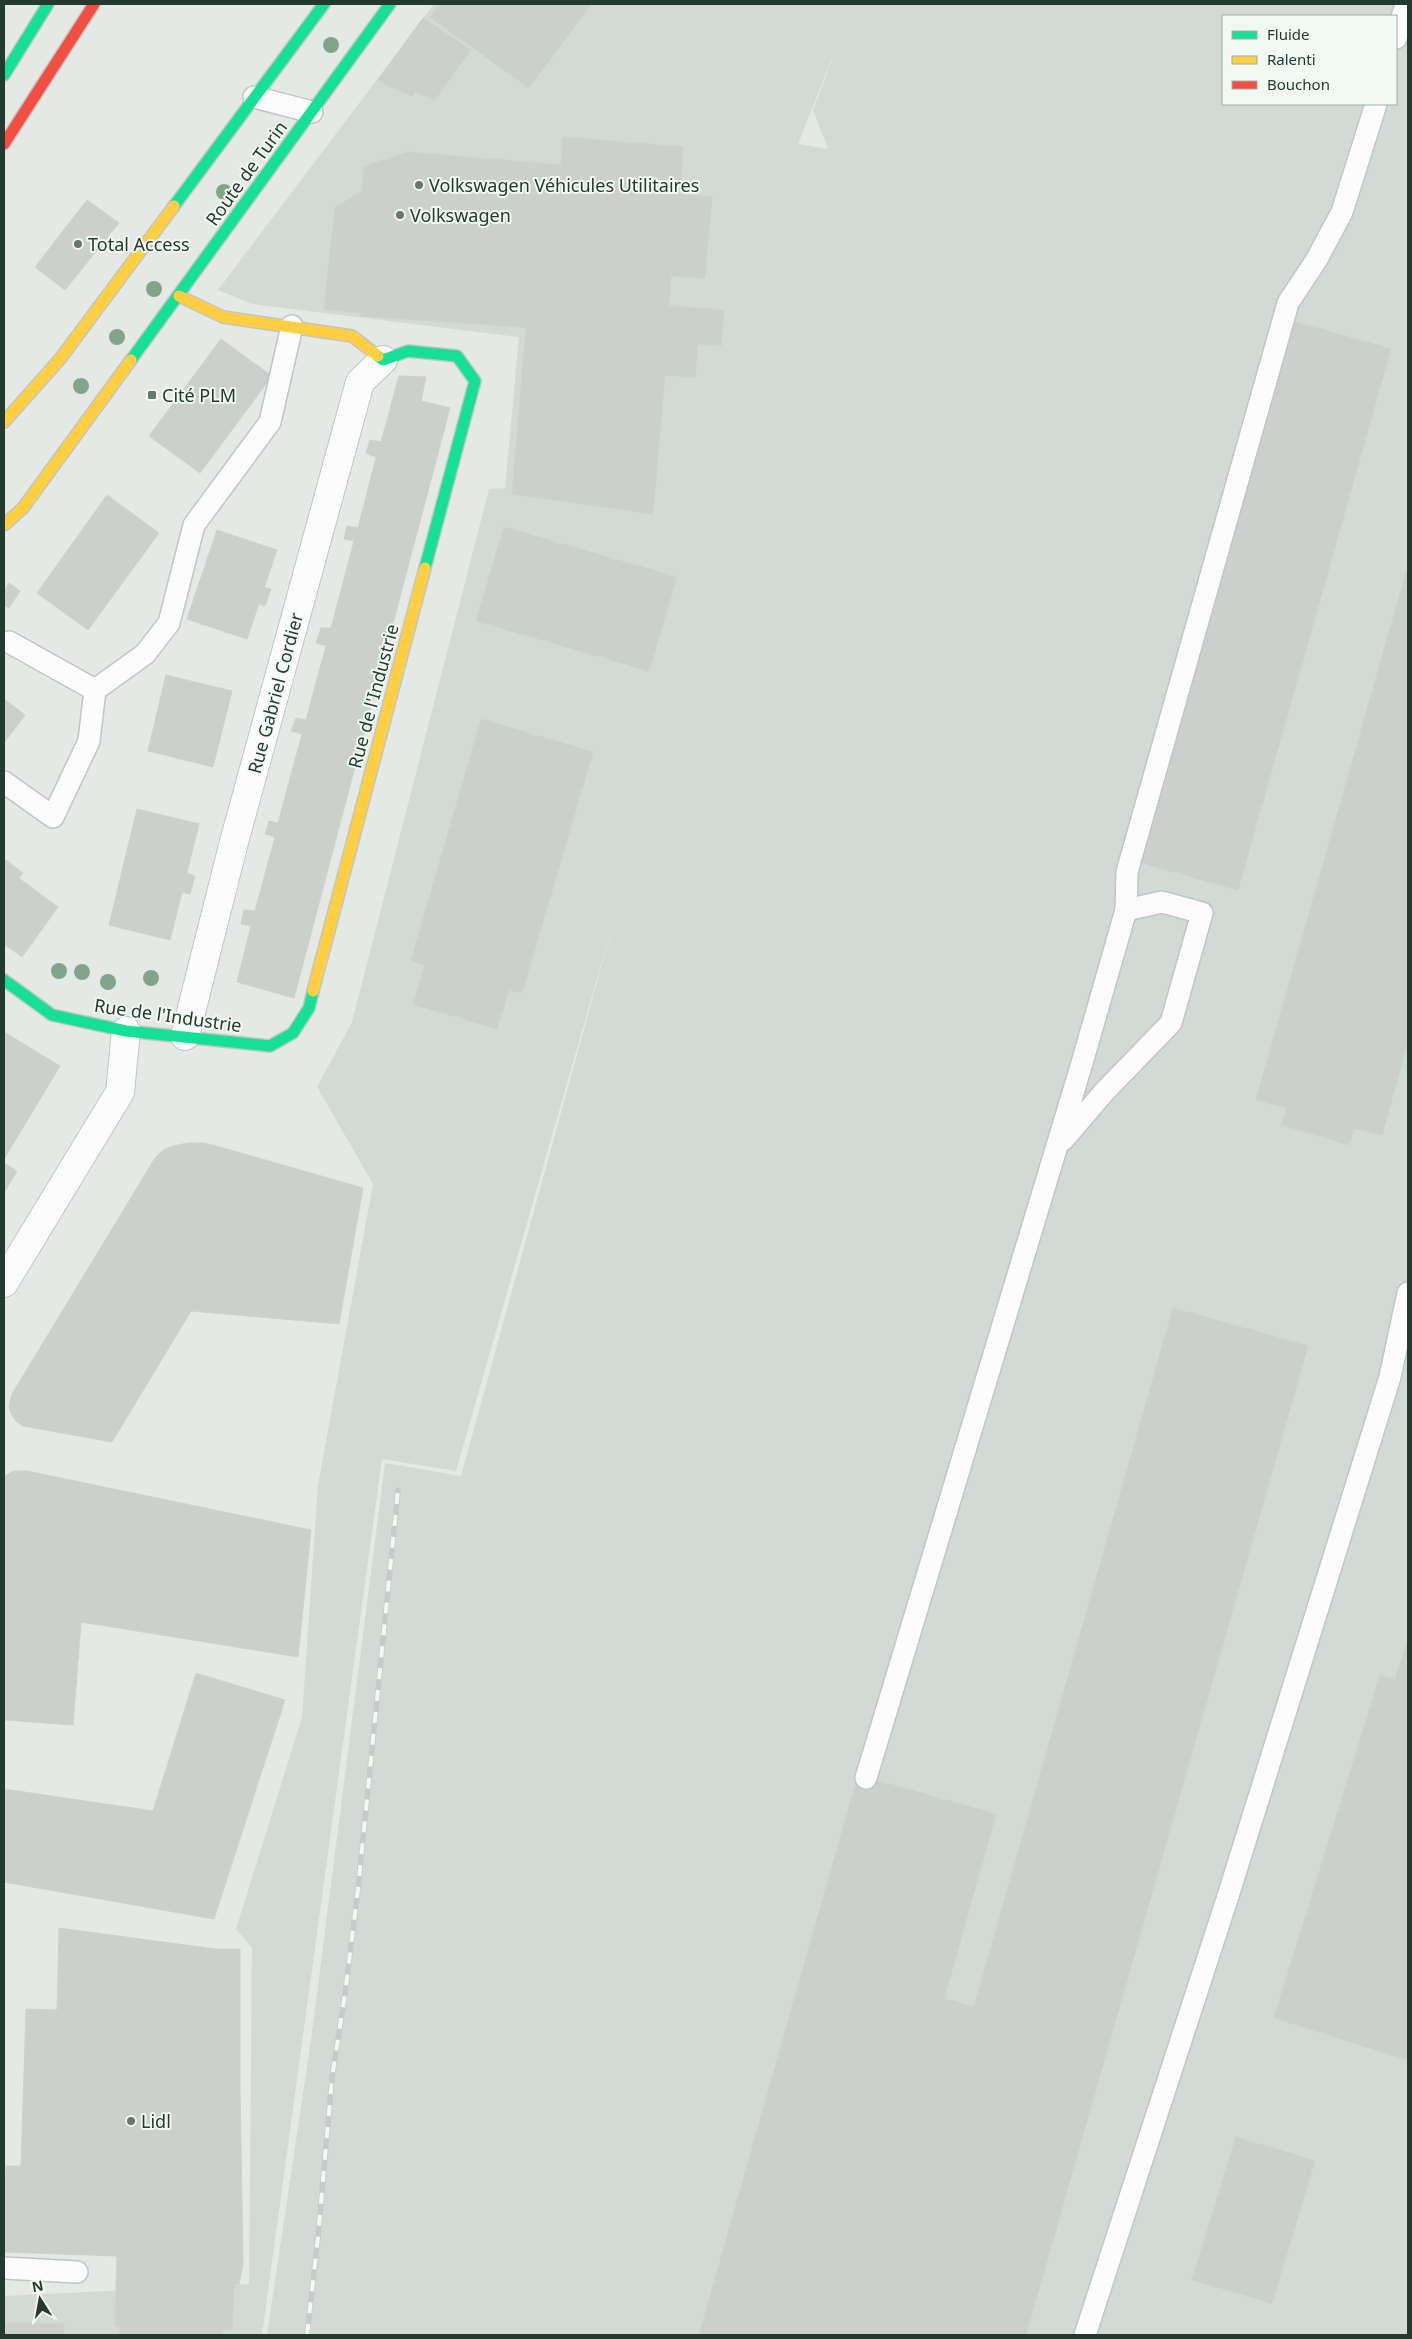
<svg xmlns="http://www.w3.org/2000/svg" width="1412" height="2339" viewBox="0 0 1412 2339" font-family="'Noto Sans',sans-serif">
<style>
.built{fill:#d3dad5;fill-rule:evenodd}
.building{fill:#cbd0cd;stroke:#cdd2cf}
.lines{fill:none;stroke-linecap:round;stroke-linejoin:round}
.lane-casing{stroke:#c1c6c3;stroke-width:24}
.street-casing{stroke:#c1c6c3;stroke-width:30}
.fast-casing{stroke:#c0c6c3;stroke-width:14}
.slow-casing{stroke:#c0c6c3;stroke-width:14}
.jam-casing{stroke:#c0c6c3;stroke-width:14}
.lane{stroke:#fbfcfb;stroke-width:21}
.street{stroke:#fbfcfb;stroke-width:28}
.fast{stroke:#16e098;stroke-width:11}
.slow{stroke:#ffcf43;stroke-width:11}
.jam{stroke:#f24e42;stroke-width:11}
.rail-casing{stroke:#c7cac9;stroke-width:5.5}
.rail{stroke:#f2f8f4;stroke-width:4;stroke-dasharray:11;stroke-linecap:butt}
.tree{fill:#83a48a}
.poi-dot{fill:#677770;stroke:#f2f8f4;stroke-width:2}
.labels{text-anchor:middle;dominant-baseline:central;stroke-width:4;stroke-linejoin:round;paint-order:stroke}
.street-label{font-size:18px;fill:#243a30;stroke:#f2f8f4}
.poi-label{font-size:18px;fill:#243a30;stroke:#f2f8f4;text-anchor:start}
</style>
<rect width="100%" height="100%" fill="#e4e9e6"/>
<path class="built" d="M434 4H1408V2335H267L311 2040 385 1463 461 1476 617 909 456 1471 382 1459 262 2335H4V2296L249 2284 252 1948 236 1929 302 1717 318 1485 373 1184 317 1087 352 1022 489 489 505 488 519 337 252 304 218 290ZM1223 16H1396V104H1223ZM843 31 813 110 828 149 798 144Z"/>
<g class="building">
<polygon points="440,4 591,4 529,88 430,17"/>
<polygon points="423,18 471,50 434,101 415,91 412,96 377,81"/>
<polygon points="563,137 683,147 680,194 712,197 705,278 671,276 669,306 724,310 721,346 698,344 695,377 665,375 653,514 512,494 526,327 549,329"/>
<polygon points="408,152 561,165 549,329 360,316 360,313 324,309 335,208 362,191 364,166"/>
<polygon points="87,200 119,223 65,290 35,267"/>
<polygon points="1291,321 1391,349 1238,890 1138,862"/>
<polygon points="221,339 272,376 200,473 149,436"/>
<polygon points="399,376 426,377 421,401 450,408 294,998 237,982 251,926 241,924 244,910 255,911 275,837 265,834 269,821 278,823 302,734 291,731 296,718 306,720 326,646 316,643 321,628 331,628 354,541 344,539 347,526 358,528 376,457 366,453 370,440 381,442"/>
<polygon points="107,495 159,533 88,630 37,593"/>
<polygon points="504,527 677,577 649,671 476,621"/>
<polygon points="217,530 277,550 247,639 187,619"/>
<polygon points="1406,572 1408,573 1408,1041 1382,1135 1354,1128 1349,1145 1282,1125 1287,1108 1256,1100"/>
<polygon points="9,583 20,591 9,608 4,605 4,592"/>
<polygon points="264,587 271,589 265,606 259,604"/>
<polygon points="166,675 232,691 213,767 148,751"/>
<polygon points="4,699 25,715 4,743"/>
<polygon points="481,719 593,752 522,993 509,990 497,1029 413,1004 425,965 411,961"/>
<polygon points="137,809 199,824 170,940 109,925"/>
<polygon points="6,860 23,873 19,878 4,867"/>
<polygon points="4,867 58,907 22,957 4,944"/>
<polygon points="186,873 195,876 190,894 182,892"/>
<polygon points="4,1032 60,1066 4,1159"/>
<polygon points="188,1143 203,1143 220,1147 363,1188 339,1324 191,1311 112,1442 23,1426 16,1421 11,1413 9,1407 12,1394 155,1158 163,1150 173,1146"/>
<polygon points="4,1163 17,1171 4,1193"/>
<polygon points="1173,1308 1308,1346 1026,2335 699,2335 858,1775 996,1814 944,1999 974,2007"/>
<polygon points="14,1471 27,1471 311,1530 298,1657 81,1622 73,1725 4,1720 4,1476"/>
<polygon points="1408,1639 1408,1684 1395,1680"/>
<polygon points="196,1673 285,1700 214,1919 4,1882 4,1789 153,1811"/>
<polygon points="1380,1675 1408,1684 1408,2060 1274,2018"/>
<polygon points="59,1928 215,1949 240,1949 240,2086 243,2264 239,2284 157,2284 150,2328 115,2326 117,2256 4,2252 6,2166 21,2166 26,2009 57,2010"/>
<polygon points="1236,2137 1315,2161 1272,2303 1192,2280"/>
<polygon points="157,2284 234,2284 232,2329 223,2329 222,2335 134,2335 135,2326 150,2328"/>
<polygon points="4,2323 64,2324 64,2335 4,2335"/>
<polygon points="120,2326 135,2326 134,2335 119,2335"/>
</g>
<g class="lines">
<g class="lane-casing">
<g id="lane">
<polyline points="1396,38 1406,4"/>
<polyline points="254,97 312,112"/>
<polyline points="9,642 95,690"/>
<polyline points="4,782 53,817 89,741 95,690 145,654 169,623 194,525 270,422 292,326"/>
<polyline points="1063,1140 1105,1091 1171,1023 1202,913 1162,902 1126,910"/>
<polyline points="866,1778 1082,1063 1126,910 1127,872 1288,303 1317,259 1342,212 1376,104"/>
<polyline points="4,2268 77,2272"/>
<polyline points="1085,2335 1229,1893 1390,1377 1408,1293"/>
</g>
</g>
<g class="street-casing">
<g id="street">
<polyline points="185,1036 234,842 360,382 383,360"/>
<polyline points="4,1283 120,1092 126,1031"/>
</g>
</g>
<g class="fast-casing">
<g id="fast">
<polyline points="4,75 48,4"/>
<polyline points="174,206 324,4"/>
<polyline points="378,356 383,360 408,351 457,356 475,381 425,568"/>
<polyline points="131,360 390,4"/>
<polyline points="4,980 52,1015 126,1031 270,1046 293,1033 309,1008 313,991"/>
</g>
</g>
<g class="slow-casing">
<g id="slow">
<polyline points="179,296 223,317 352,336 378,356"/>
<polyline points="4,422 60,359 174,206"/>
<polyline points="4,525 23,508 131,360"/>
<polyline points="313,991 425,568"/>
</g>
</g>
<g class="jam-casing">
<polyline id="jam" points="4,144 94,4"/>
</g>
<use href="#lane" class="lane"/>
<use href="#street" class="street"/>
<use href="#fast" class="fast"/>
<use href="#slow" class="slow"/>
<use href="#jam" class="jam"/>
<g class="rail-casing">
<polyline id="rail" points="307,2335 318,2237 332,2078 345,1994 358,1889 398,1490"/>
</g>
<use href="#rail" class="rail"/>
</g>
<g class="tree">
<circle cx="331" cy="45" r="8"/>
<circle cx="224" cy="192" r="8"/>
<circle cx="154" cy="289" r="8"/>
<circle cx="117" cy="337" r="8"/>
<circle cx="81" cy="386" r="8"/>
<circle cx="59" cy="971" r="8"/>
<circle cx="82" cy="972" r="8"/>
<circle cx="151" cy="978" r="8"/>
<circle cx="108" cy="982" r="8"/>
</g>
<g class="poi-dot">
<circle cx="419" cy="185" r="5"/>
<circle cx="400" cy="215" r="5"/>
<circle cx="78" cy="244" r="5"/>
<rect x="147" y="390" width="10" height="10" rx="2.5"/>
<circle cx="131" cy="2121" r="5"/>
</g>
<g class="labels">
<g class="street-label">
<text transform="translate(246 173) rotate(-54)">Route de Turin</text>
<text transform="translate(275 693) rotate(-75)">Rue Gabriel Cordier</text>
<text transform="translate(373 696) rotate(-75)">Rue de l'Industrie</text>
<text transform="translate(168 1015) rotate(8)">Rue de l'Industrie</text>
</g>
<g class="poi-label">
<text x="429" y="185">Volkswagen Véhicules Utilitaires</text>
<text x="410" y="215">Volkswagen</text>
<text x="88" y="244">Total Access</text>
<text x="162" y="395">Cité PLM</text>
<text x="141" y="2121">Lidl</text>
</g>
</g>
<rect width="1412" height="2339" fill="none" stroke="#243a30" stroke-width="10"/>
<rect x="1222" y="15" width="175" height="90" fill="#f2f8f4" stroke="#a0aca6"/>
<rect x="1232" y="31" width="25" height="8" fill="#16e098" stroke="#a0aca6"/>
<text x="1267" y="40" font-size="15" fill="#243a30">Fluide</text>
<rect x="1232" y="56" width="25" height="8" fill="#ffcf43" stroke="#a0aca6"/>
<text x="1267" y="65" font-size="15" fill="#243a30">Ralenti</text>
<rect x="1232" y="81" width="25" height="8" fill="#f24e42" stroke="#a0aca6"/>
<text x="1267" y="90" font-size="15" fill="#243a30">Bouchon</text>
<g transform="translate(40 2299) rotate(349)" stroke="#f2f8f4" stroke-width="4" paint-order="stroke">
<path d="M0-4L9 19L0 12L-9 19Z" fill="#243a30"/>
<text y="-8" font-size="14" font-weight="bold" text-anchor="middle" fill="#243a30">N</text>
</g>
</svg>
